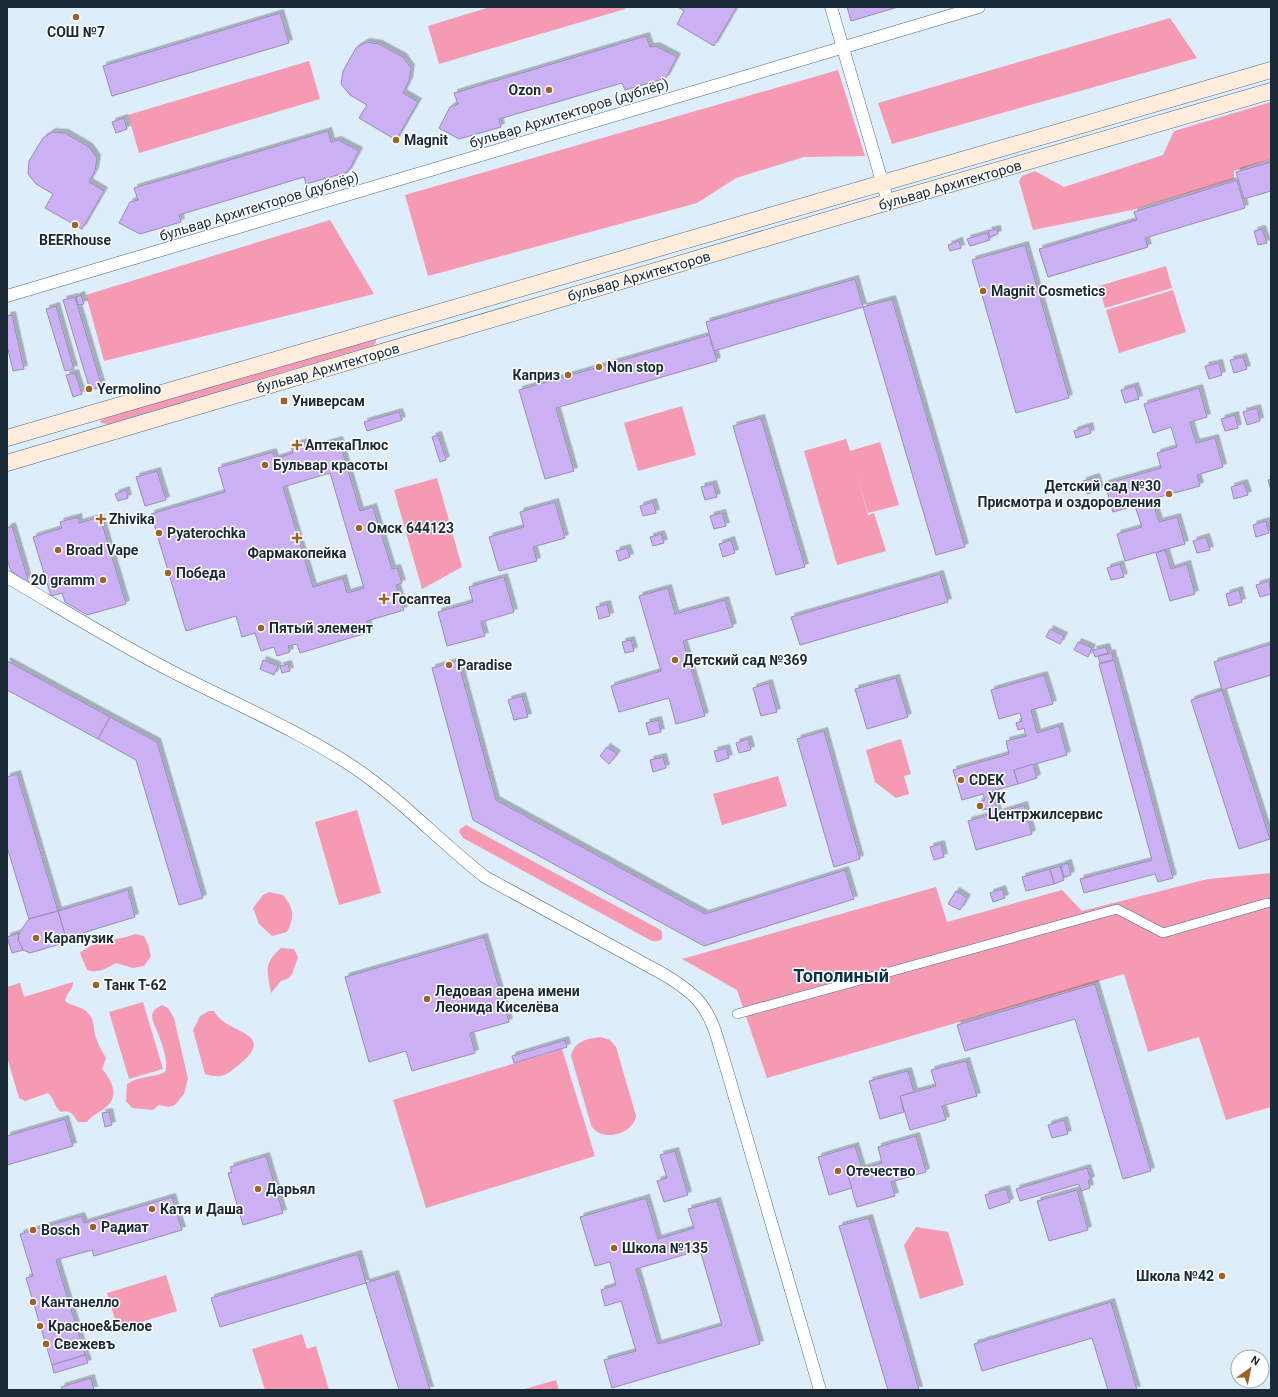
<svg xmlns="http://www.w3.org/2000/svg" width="1278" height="1397" viewBox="0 0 1278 1397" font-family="Roboto,sans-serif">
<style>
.green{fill:#f699b3}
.building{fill:#cbb1f4;stroke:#9a8bb3;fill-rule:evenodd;filter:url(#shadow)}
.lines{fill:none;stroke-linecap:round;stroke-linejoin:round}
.pedestrian-casing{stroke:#476c88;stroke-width:10}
.minor-casing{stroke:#476c88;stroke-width:13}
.secondary-casing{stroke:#476c88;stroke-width:17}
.pedestrian{stroke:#fff;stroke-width:9}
.minor{stroke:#fff;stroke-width:12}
.secondary{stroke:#ffecdb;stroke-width:16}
.poi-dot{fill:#9e6225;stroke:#fff;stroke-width:1.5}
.labels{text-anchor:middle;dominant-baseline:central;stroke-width:3;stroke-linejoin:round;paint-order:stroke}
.poi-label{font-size:14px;font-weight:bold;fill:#192935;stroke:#fff;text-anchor:start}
.street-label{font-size:14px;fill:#192935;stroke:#fff}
.district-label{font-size:18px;font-weight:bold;fill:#0b314a;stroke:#fff}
</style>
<defs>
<filter id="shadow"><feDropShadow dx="3.5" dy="-3.5" stdDeviation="0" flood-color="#0004"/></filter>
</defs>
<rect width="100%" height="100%" fill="#ddedfa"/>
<g class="green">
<polygon points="490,7 624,7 625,9 439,64 428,26"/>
<polygon points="1170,18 1197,58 892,144 878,103"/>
<polygon points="309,61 320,99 139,153 128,115"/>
<polygon points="838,70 865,156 804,157 736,178 697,203 428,276 405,195"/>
<polygon points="1271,102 1271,159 1234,171 1234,179 1132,210 1033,230 1019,181 1022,176 1035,171 1064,187 1163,155 1174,131"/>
<polygon points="330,220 374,294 104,361 86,295"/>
<polygon points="1166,266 1172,288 1105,308 1099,286"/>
<polygon points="1173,290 1186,332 1119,353 1106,310"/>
<polygon points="372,338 376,339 376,342 374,345 108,424 101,423 100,421 106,417"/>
<polygon points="682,406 696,455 638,471 624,423"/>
<polygon points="846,439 850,451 880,442 899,505 868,513 856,472 868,515 874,513 886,551 837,565 804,451"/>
<polygon points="437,478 462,567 422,589 394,490"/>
<polygon points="901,739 911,774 904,776 909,794 896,798 875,782 866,750"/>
<polygon points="778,776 787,806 722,825 713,794"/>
<polygon points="357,810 381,893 339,905 315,822"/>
<polygon points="466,825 659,929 662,932 662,939 659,941 652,941 463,838 459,832 460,829"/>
<polygon points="1271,873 1271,1107 1226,1120 1199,1037 1148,1052 1124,974 767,1078 737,990 682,959 936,887 947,922 1062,890 1082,911 1208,879"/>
<path d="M269 892 283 895C294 909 295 916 287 932L272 936 259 924 253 908 263 895Z"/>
<path d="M135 934 144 936 148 944 151 956 144 966 133 968 116 963C107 968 98 974 87 970L80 953C96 939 117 941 135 934Z"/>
<path d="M281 948 294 949 298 957 292 974 289 978 281 981 271 993C268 971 262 965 281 948Z"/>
<path d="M73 982C73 990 66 993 65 1001 73 1007 83 1006 89 1014 95 1021 93 1030 96 1038 98 1045 102 1051 106 1058L102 1069C112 1080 120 1097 105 1108 99 1113 92 1115 87 1122H78C73 1115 71 1109 61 1112 54 1107 55 1099 48 1093L25 1101 19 1098 7 1057V987L20 983 24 997Z"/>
<polygon points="143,1002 163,1069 129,1079 109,1012"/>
<path d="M162 1005 168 1008 174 1018 188 1079 184 1094 175 1105 168 1107 159 1105 153 1110 132 1108 126 1101 127 1084C139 1076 152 1078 165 1072 169 1062 162 1044 158 1033 153 1020 146 1013 162 1005Z"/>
<path d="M209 1011H214C226 1036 286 1031 231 1071 222 1078 216 1077 205 1074L193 1030 200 1016Z"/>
<path d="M601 1037 610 1040 616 1047 636 1116C633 1135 600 1143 591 1125L571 1056C573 1042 588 1038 601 1037Z"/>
<polygon points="562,1049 595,1156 426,1208 393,1100"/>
<polygon points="916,1227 948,1232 964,1285 920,1299 904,1245"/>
<polygon points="166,1275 177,1311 118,1329 107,1293"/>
<polygon points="302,1334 307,1349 316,1346 329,1390 265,1390 252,1349"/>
<polygon points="556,1380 559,1390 521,1390"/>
</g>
<g class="building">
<polygon points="678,7 735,7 736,8 714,46 677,24 684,11"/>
<polygon points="847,7 898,7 851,21"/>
<polygon points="280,13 289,43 112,96 103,66"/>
<polygon points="646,36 650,47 656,46 677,57 666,78 625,90 622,83 499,119 501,127 459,139 439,128 450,107 458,104 454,93"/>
<polygon points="366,42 379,44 403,57 411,68 409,81 403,93 418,102 396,140 359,118 367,105 350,95 341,84 343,71 356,48"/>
<polygon points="124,118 127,129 116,133 112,122"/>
<polygon points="328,131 331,142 338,140 359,151 348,172 306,184 304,177 179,215 181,222 140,234 119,223 130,202 138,200 134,188"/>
<polygon points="52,132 65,133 89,147 97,158 95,171 89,182 104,191 82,229 45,208 53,194 36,184 28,174 29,161 43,138"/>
<polygon points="1271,162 1271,191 1244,199 1236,172"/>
<polygon points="1237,180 1245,208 1145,238 1148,247 1048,277 1039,249 1137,220 1134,212"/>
<polygon points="997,229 998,234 990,237 988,231"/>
<polygon points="1262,229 1267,243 1258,245 1254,231"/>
<polygon points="987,233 990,240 970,246 967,239"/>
<polygon points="959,241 961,248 950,251 948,245"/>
<polygon points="1025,245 1069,398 1016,413 972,260"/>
<polygon points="855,279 863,307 714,351 706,322"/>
<polygon points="81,295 84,304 78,305 76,297"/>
<polygon points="75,297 102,387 90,390 63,300"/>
<polygon points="892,299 965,547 936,555 863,307"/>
<polygon points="56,306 74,369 65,371 46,309"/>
<polygon points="12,315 24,369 13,371 7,345 7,316"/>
<polygon points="709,335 717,361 556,408 574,471 545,479 519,390"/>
<polygon points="1243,357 1247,369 1234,373 1230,360"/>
<polygon points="1219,363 1222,375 1209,379 1205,366"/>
<polygon points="75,373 82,394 73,397 66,375"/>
<polygon points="1135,386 1139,399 1125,403 1121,390"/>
<polygon points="1199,388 1207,417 1190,422 1196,443 1215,438 1223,467 1197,475 1200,486 1152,499 1159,522 1177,517 1185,544 1125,561 1117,534 1142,527 1135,506 1113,512 1105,484 1161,468 1157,453 1177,447 1171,427 1153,433 1144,404"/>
<polygon points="1257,408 1260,421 1247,425 1243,412"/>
<polygon points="399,412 402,420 367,431 364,422"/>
<polygon points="1235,415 1238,428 1225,431 1221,419"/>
<polygon points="761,418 805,567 776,575 733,426"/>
<polygon points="1089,426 1091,433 1076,438 1074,431"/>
<polygon points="438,435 446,460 440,462 432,437"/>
<path d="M339 440 360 511 373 507 392 569 397 568 402 583 396 585 404 610 367 621 370 632 300 653 297 644 288 646 290 652 277 656 274 647 261 651 255 633 242 637 236 616 186 631 151 514 225 492 218 468 273 452 275 459 293 453 291 446 304 442 307 449ZM330 473 364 588 347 593 343 578 313 587 283 487Z"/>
<polygon points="157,471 166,500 145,506 136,477"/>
<polygon points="1096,477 1100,490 1087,494 1083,481"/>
<polygon points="1271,479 1271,491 1268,480"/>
<polygon points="1244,483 1248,495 1234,499 1231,487"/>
<polygon points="713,484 717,497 705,500 701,487"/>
<polygon points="126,490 128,498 118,501 115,494"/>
<polygon points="555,502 565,538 533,547 537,561 499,571 489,537 524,527 520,512"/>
<polygon points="653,502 656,513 643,516 640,506"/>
<polygon points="722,513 726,526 714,529 710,516"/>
<polygon points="78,517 79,523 100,517 126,604 87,615 65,602 62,593 51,596 33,537 62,528 60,522"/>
<polygon points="1266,521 1269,533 1256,537 1253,525"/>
<polygon points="12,526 29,583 11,571 7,559 7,528"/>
<polygon points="661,534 664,543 653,546 650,537"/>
<polygon points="1206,537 1210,550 1197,553 1193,541"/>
<polygon points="731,540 735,553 723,557 719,544"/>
<polygon points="627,548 630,557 619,561 616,551"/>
<polygon points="1165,550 1171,569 1187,564 1195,594 1170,601 1156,553"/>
<polygon points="1120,564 1124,577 1111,580 1107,568"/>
<polygon points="940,574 948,602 800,645 791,617"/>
<polygon points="504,577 514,612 481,622 485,636 447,646 438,612 473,602 469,587"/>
<polygon points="1269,581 1271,594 1260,597 1256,585"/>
<polygon points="668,588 675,614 725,600 733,627 683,641 705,716 676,724 669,698 619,712 611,686 661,671 639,596"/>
<polygon points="1239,590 1242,602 1229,606 1226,594"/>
<polygon points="607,604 610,616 599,619 596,607"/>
<polygon points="1050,629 1064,636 1060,644 1046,637"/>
<polygon points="631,640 634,651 625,653 622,642"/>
<polygon points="1078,642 1092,648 1088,657 1074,650"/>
<polygon points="1271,644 1271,675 1222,690 1214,662"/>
<polygon points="1106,647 1108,653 1095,657 1093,650"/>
<polygon points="1112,653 1113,660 1100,663 1098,656"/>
<polygon points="263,660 278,666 274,675 260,669"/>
<polygon points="1114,660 1173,878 1158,882 1155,874 1084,893 1080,879 1152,860 1099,664"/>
<polygon points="7,661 110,717 98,739 7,690"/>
<polygon points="458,661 496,800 705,914 845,870 854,899 704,946 473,820 432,668"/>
<polygon points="288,664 290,671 282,673 280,666"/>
<polygon points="1044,675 1053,704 1031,710 1034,721 1037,733 1059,726 1067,755 1014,770 1018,784 992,791 998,813 1024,805 1032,834 976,850 968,821 989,815 987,809 981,810 980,806 978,802 985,800 983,794 962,800 953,770 1009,754 1006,741 1026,736 1024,728 1018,730 1016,723 1022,721 1020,713 999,719 991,690"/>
<polygon points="896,678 908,717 867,729 855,689"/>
<polygon points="769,683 777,712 761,716 753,688"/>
<polygon points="1222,690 1270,839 1239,849 1191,700"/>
<polygon points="522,696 528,717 514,720 508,700"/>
<polygon points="110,717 157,742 203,898 179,905 136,760 98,739"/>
<polygon points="658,720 661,732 649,735 646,723"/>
<polygon points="824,731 860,859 834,867 797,739"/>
<polygon points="748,739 751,750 739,753 736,743"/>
<polygon points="607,747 617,754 609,764 600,756"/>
<polygon points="726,748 729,758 717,762 714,751"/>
<polygon points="663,757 666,768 653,772 650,760"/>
<polygon points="1033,764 1037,778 1018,784 1014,770"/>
<polygon points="17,774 58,911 29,919 7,847 7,777"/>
<polygon points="941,844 944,857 934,860 930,847"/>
<polygon points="1068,863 1071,875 1064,877 1061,865"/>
<polygon points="1060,866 1064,880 1054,884 1050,869"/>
<polygon points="1050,869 1054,884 1026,891 1022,877"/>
<polygon points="1002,889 1005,898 993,902 990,893"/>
<polygon points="128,890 135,917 66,938 58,911"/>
<polygon points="956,891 967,898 960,910 948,904"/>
<polygon points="58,911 67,942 30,953 23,950 18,939 19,933 29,919"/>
<polygon points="19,933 18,939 23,950 12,953 7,937"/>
<polygon points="484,937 509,1022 470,1033 475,1053 412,1071 406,1051 369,1062 345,977"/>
<polygon points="1095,984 1151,1171 1123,1179 1075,1019 965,1051 957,1025"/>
<polygon points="565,1040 567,1047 514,1063 512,1056"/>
<polygon points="966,1061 977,1096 942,1106 946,1120 910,1130 900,1096 936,1086 931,1070"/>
<polygon points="908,1071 914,1092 900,1096 904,1112 880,1119 869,1081"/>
<polygon points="109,1112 112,1125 105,1127 102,1113"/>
<polygon points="65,1119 73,1146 7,1165 7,1136"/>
<polygon points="1064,1120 1068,1134 1052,1138 1048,1125"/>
<polygon points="916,1136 926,1172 891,1182 895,1196 857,1207 847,1173 882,1163 878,1147"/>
<polygon points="855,1146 862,1169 847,1173 852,1188 829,1195 818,1157"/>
<polygon points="675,1151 688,1195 664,1202 657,1181 667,1178 660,1155"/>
<polygon points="266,1156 283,1213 243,1225 228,1173 232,1172 230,1167"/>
<polygon points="1087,1168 1091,1180 1088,1181 1090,1188 1081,1191 1079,1184 1020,1201 1016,1189"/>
<polygon points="1006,1189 1010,1202 989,1209 985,1195"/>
<polygon points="1077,1190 1088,1230 1049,1241 1037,1201"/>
<polygon points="172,1197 182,1230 94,1256 92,1250 56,1260 85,1355 52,1365 26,1278 33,1276 20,1234 81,1216 84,1223"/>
<path d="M646 1198 658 1239 694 1228 688 1209 717 1201 760 1344 612 1388 604 1360 636 1351 621 1301 605 1306 601 1290 616 1285 610 1262 595 1266 580 1217ZM700 1250 722 1325 658 1344 636 1269Z"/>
<polygon points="869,1218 905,1340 919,1390 888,1390 839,1226"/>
<polygon points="358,1254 366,1283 220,1327 211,1298"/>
<polygon points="395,1274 403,1300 430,1390 399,1390 366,1283"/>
<polygon points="1111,1302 1137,1390 1108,1390 1092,1338 982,1371 974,1344"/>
<polygon points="85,1355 88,1363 54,1373 52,1365"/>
<polygon points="91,1378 94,1390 62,1390 61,1387"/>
</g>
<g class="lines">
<g class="pedestrian-casing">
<polyline id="pedestrian" points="737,1014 1117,909 1163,933 1267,903"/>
</g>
<g class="minor-casing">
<g id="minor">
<polyline points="831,7 888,202"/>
<polyline points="7,296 979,7"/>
<path d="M7 577C62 609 116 643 173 672 233 703 298 730 355 768 402 800 440 842 485 877L665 975C678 983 692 992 701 1004 715 1022 719 1046 726 1067L820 1390"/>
</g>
</g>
<g class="secondary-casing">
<g id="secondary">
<polyline points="7,438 1271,70"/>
<polyline points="7,463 888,202 1271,91"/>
</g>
</g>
<use href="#pedestrian" class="pedestrian"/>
<use href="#minor" class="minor"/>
<use href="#secondary" class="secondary"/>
</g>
<g class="poi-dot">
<circle cx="76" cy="17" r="4"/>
<circle cx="549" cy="90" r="4"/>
<circle cx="396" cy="140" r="4"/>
<circle cx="75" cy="225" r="4"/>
<circle cx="983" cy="291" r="4"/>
<circle cx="599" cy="367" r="4"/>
<circle cx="568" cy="375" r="4"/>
<circle cx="89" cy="389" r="4"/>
<rect x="280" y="397" width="8" height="8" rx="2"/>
<path d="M295 439h4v4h4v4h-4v4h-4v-4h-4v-4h4z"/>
<circle cx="265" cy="465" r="4"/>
<circle cx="1169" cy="494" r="4"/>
<path d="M99 513h4v4h4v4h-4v4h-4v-4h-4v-4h4z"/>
<circle cx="359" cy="528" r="4"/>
<circle cx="159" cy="533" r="4"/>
<path d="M295 532h4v4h4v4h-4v4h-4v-4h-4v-4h4z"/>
<circle cx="58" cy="550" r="4"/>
<circle cx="168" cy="573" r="4"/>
<circle cx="103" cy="580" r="4"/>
<path d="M382 593h4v4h4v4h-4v4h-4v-4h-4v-4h4z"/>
<circle cx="261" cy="628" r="4"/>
<circle cx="675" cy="660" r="4"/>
<circle cx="449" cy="665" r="4"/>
<circle cx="961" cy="780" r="4"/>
<circle cx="980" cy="806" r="4"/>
<circle cx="36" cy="938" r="4"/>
<circle cx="96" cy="985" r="4"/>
<circle cx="427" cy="999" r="4"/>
<circle cx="838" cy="1171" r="4"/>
<circle cx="258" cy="1189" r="4"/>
<circle cx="152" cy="1209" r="4"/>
<circle cx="93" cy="1227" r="4"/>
<circle cx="33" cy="1230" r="4"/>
<circle cx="614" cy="1248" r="4"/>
<circle cx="1222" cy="1276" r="4"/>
<circle cx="33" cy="1302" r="4"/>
<circle cx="40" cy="1326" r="4"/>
<circle cx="46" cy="1344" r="4"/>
</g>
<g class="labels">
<g class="poi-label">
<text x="76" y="32" text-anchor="middle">СОШ №7</text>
<text x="541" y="90" text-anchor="end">Ozon</text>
<text x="404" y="140">Magnit</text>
<text x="75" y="240" text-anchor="middle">BEERhouse</text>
<text x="991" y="291">Magnit Cosmetics</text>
<text x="607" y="367">Non stop</text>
<text x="560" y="375" text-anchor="end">Каприз</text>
<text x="97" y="389">Yermolino</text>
<text x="292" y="401">Универсам</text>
<text x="305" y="445">АптекаПлюс</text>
<text x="273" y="465">Бульвар красоты</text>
<text x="1161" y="486" text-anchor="end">Детский сад №30<tspan x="1161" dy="16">Присмотра и оздоровления</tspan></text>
<text x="109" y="519">Zhivika</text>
<text x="367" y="528">Омск 644123</text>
<text x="167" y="533">Pyaterochka</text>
<text x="66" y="550">Broad Vape</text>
<text x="297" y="553" text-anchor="middle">Фармакопейка</text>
<text x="176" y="573">Победа</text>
<text x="95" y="580" text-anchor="end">20 gramm</text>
<text x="392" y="599">Госаптеа</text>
<text x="269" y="628">Пятый элемент</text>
<text x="683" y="660">Детский сад №369</text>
<text x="457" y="665">Paradise</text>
<text x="969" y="780">CDEK</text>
<text x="988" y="798">УК<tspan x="988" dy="16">Центржилсервис</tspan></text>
<text x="44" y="938">Карапузик</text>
<text x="104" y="985">Танк Т-62</text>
<text x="435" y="991">Ледовая арена имени<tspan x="435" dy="16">Леонида Киселёва</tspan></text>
<text x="846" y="1171">Отечество</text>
<text x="266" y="1189">Дарьял</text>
<text x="160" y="1209">Катя и Даша</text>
<text x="101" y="1227">Радиат</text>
<text x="41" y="1230">Bosch</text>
<text x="622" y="1248">Школа №135</text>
<text x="1214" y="1276" text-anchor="end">Школа №42</text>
<text x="41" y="1302">Кантанелло</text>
<text x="48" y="1326">Красное&amp;Белое</text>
<text x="54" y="1344">Свежевъ</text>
</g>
<g class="street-label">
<text transform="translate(569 113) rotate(-17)">бульвар Архитекторов (дублёр)</text>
<text transform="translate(950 185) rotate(-16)">бульвар Архитекторов</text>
<text transform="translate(259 206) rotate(-17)">бульвар Архитекторов (дублёр)</text>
<text transform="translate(639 276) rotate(-16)">бульвар Архитекторов</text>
<text transform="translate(328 368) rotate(-16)">бульвар Архитекторов</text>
</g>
<g class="district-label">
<text x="841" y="975">Тополиный</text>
</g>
</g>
<rect width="1278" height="1397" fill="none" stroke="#192935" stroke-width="16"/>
<g transform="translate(1250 1369) rotate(33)"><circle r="19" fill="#ffffff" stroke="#a3a9ae"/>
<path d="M0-3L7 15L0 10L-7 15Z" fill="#9e6225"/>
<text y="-6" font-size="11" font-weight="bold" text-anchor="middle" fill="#192935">N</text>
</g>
</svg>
